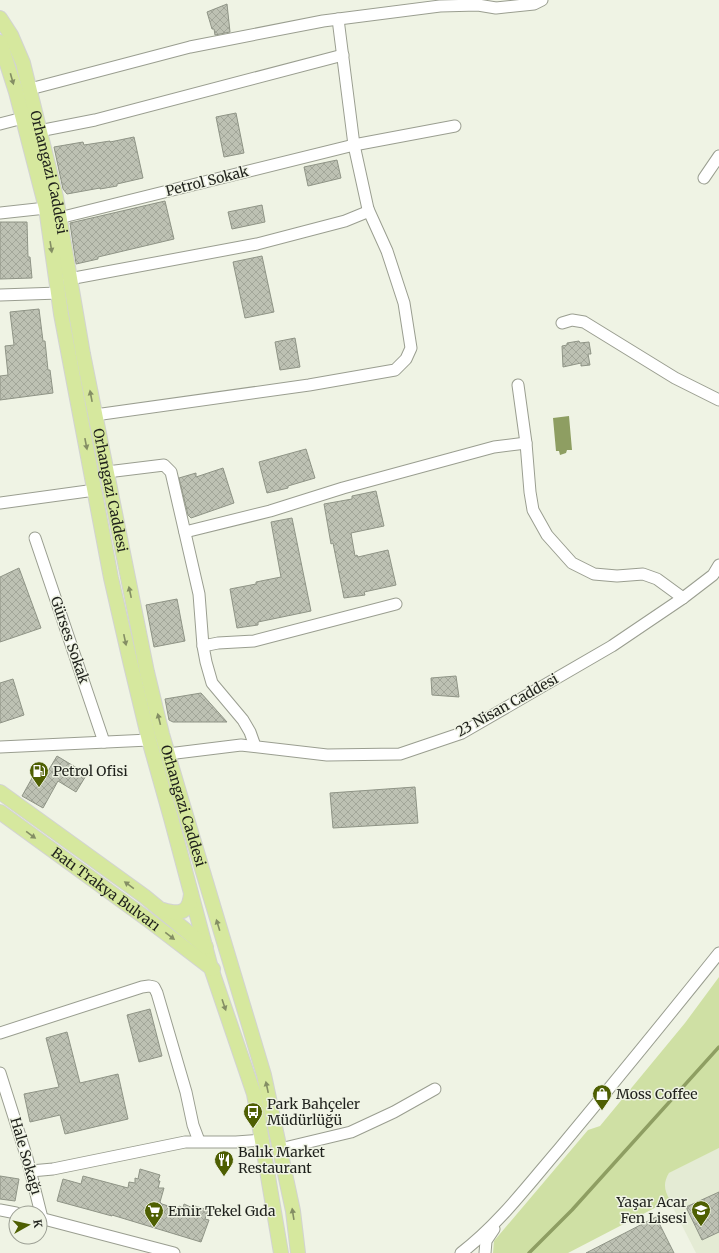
<svg xmlns="http://www.w3.org/2000/svg" width="719" height="1253" viewBox="0 0 719 1253" font-family="Merriweather,serif">
<style>
.built{fill:#e4ebd4}
.park{fill:#cfe0a4}
.water{fill:#8e9e62}
.lines{fill:none;stroke-linecap:round;stroke-linejoin:round}
.stream{stroke:#8e9e62;stroke-width:3.5}
.building{fill:url(#building-cross-hatch);stroke:#8f9486}
.minor-casing{stroke:#9a9e90;stroke-width:13}
.major-casing{stroke:#d2d3d2;stroke-width:16}
.minor{stroke:#fff;stroke-width:11}
.major{stroke:#d6e89e;stroke-width:14}
.oneway{fill:#848e64}
.labels{text-anchor:middle;dominant-baseline:central;stroke-width:3;stroke-linejoin:round;paint-order:stroke}
.street-label{font-size:14px;fill:#1f211c;stroke:#eff3e4}
.poi-label{font-size:14px;fill:#1f211c;stroke:#eff3e4;text-anchor:start}
</style>
<defs>
<pattern id="building-cross-hatch" width="8" height="8" patternUnits="userSpaceOnUse"><rect width="8" height="8" fill="#bdc1b3"/><path d="M0 0l8 8M0 8l8-8" fill="none" stroke="#a2a699"/></pattern>
</defs>
<rect width="100%" height="100%" fill="#eff3e4"/>
<polygon class="built" points="719,1148 719,1253 696,1253 665,1192 665,1180 669,1173"/>
<path class="park" d="M719 977V1148L669 1173C663 1183 664 1190 670 1200L568 1253H493L494 1241 588 1130 600 1126 685 1023Z"/>
<polygon class="water" points="569,416 572,450 567,450 566,453 560,455 559,451 556,451 553,418"/>
<g class="lines">
<polyline class="stream" points="529,1253 572,1210 719,1047"/>
</g>
<g class="building">
<polygon points="227,4 230,32 215,35 214,29 212,29 207,12"/>
<polygon points="236,113 244,153 224,157 216,117"/>
<polygon points="134,137 143,178 117,184 117,186 100,189 100,188 67,194 63,189 54,147 83,142 84,145 110,141 110,142"/>
<polygon points="337,160 341,178 308,186 304,167"/>
<polygon points="165,201 174,239 98,257 98,259 76,264 70,223"/>
<polygon points="262,205 265,222 232,229 228,212"/>
<polygon points="0,222 27,222 28,257 30,257 32,278 0,279"/>
<polygon points="262,256 274,312 245,318 233,262"/>
<polygon points="39,309 43,341 45,341 48,370 50,370 53,393 0,400 0,376 8,375 5,346 14,345 10,312"/>
<polygon points="295,338 300,367 280,370 275,342"/>
<polygon points="579,341 580,343 589,342 591,354 588,354 590,365 581,366 581,363 563,367 562,346 567,345 567,343"/>
<polygon points="306,449 315,478 288,486 288,488 267,493 259,462"/>
<polygon points="223,468 234,503 191,518 188,515 179,478 196,473 196,477"/>
<polygon points="376,491 384,526 351,533 355,556 357,555 358,557 388,550 396,585 364,592 365,595 344,598 333,543 331,544 324,504 352,499 352,496"/>
<polygon points="292,518 311,611 258,622 258,625 237,628 230,589 256,584 256,582 281,577 271,522"/>
<polygon points="19,568 41,628 0,642 0,577"/>
<polygon points="177,599 185,641 154,647 146,605"/>
<polygon points="456,676 459,697 432,695 431,678"/>
<polygon points="13,679 24,715 0,723 0,683"/>
<polygon points="201,693 227,722 173,722 169,720 165,699"/>
<polygon points="57,756 87,774 76,792 58,781 43,808 22,796 36,771 45,776"/>
<polygon points="415,787 418,823 333,828 330,793"/>
<polygon points="150,1009 162,1056 139,1062 127,1015"/>
<polygon points="67,1032 80,1083 118,1074 128,1119 65,1134 60,1115 30,1122 24,1094 59,1087 46,1038"/>
<polygon points="140,1169 160,1175 158,1181 160,1181 158,1188 164,1188 160,1202 162,1204 178,1209 179,1206 183,1208 184,1204 195,1209 195,1206 208,1210 205,1219 209,1220 201,1242 112,1215 112,1216 57,1201 63,1179 81,1184 83,1176 128,1188 129,1182 135,1183 135,1178 138,1179"/>
<polygon points="0,1176 19,1179 15,1201 0,1199"/>
<polygon points="719,1192 719,1232 702,1240 686,1207"/>
<polygon points="656,1217 674,1253 586,1253"/>
</g>
<g class="lines">
<g class="minor-casing">
<g id="minor">
<polyline points="338,19 354,145 455,126"/>
<polyline points="30,89 190,47 323,21 440,6 478,5 496,8 534,4 542,0"/>
<polyline points="0,124 23,118"/>
<polyline points="39,131 95,120 343,55"/>
<polyline points="704,178 719,156"/>
<polyline points="0,213 46,208"/>
<polyline points="59,218 354,145 368,209 367,212 345,221 257,244 69,279"/>
<polyline points="0,295 59,293"/>
<polyline points="562,323 572,320 584,322 675,378 719,400"/>
<polyline points="518,385 526,443 530,492 533,510 547,535 572,563 594,574 617,576 643,574 657,579 683,598"/>
<polyline points="95,415 309,385 395,370 406,359 411,348 404,303 387,251 368,209"/>
<polyline points="107,472 164,465 171,472 199,594 203,646 206,662 212,683 243,720 250,732 255,746"/>
<polyline points="0,503 95,490"/>
<polyline points="185,532 270,511 343,488 494,447 526,443"/>
<polyline points="35,538 104,742"/>
<polyline points="203,646 218,643 254,641 396,604"/>
<polyline points="0,747 149,740"/>
<polyline points="168,754 241,745 327,755 400,754 462,733 612,646 683,598 713,575 719,565"/>
<polyline points="0,1033 142,987 149,986 154,987 157,993 186,1092 193,1125 199,1141"/>
<polyline points="0,1073 27,1158 42,1218"/>
<polyline points="280,1149 351,1132 394,1112 435,1089"/>
<polyline points="31,1171 53,1169 185,1142 236,1142 263,1140"/>
<polyline points="0,1210 16,1213"/>
<polyline points="40,1218 174,1253"/>
<path d="M461 1253C499 1224 528 1185 559 1149 613 1084 666 1019 719 953"/>
<polyline points="485,1253 486,1241 494,1229"/>
</g>
</g>
<g class="major-casing">
<g id="major">
<path id="s1" d="M0 18 11 35 23 63 56 197 83 354 147 672 162 734 182 802 264 1075 293 1211 298 1253"/>
<polyline points="0,42 16,92 46,208 61,314 111,578 130,661 149,740 171,818 211,968 254,1094 281,1253"/>
<polyline points="0,792 144,896 206,947"/>
<path id="s2" d="M0 812 147 919 211 968 213 969"/>
<path d="M163 910C180 915 189 913 191 894"/>
</g>
</g>
<use href="#minor" class="minor"/>
<use href="#major" class="major"/>
</g>
<defs><path id="oneway-solid" d="M-6-.8H1V-3.2L6.5 0L1 3.2V.8H-6Z"/></defs>
<g class="oneway">
<use href="#oneway-solid" transform="translate(12 79) rotate(74)"/>
<use href="#oneway-solid" transform="translate(51 247) rotate(81)"/>
<use href="#oneway-solid" transform="translate(91 396) rotate(-101)"/>
<use href="#oneway-solid" transform="translate(86 444) rotate(79)"/>
<use href="#oneway-solid" transform="translate(130 592) rotate(-102)"/>
<use href="#oneway-solid" transform="translate(125 640) rotate(78)"/>
<use href="#oneway-solid" transform="translate(159 719) rotate(-104)"/>
<use href="#oneway-solid" transform="translate(31 835) rotate(36)"/>
<use href="#oneway-solid" transform="translate(129 885) rotate(-144)"/>
<use href="#oneway-solid" transform="translate(218 925) rotate(-107)"/>
<use href="#oneway-solid" transform="translate(170 936) rotate(38)"/>
<use href="#oneway-solid" transform="translate(224 1005) rotate(71)"/>
<use href="#oneway-solid" transform="translate(267 1087) rotate(-102)"/>
<use href="#oneway-solid" transform="translate(293 1214) rotate(-99)"/>
</g>
<defs>
<g id="fuel-pin" transform="scale(1)"><path d="M0 17L-7.5 6A9.5 9.5 0 1 1 7.5 6Z" fill="#4e5f02" stroke="#eff3e4"/><path d="M-5.5-6h7V0h2V4h1.3V-2.5L3-4.5l.8-.8L6-3V5H2.5V1h-1V6h-7ZM-4.2-4.7v3.2H.2V-4.7Z" fill="#fff"/></g>
<g id="shop-pin" transform="scale(1)"><path d="M0 17L-7.5 6A9.5 9.5 0 1 1 7.5 6Z" fill="#4e5f02" stroke="#eff3e4"/><path d="M-5-2.5h2.3a2.7 3.5 0 0 1 5.4 0H5L5.5 6h-11ZM-1.5-2.5h3a1.5 2.3 0 0 0-3 0Z" fill="#fff"/></g>
<g id="bus-pin" transform="scale(1)"><path d="M0 17L-7.5 6A9.5 9.5 0 1 1 7.5 6Z" fill="#4e5f02" stroke="#eff3e4"/><path d="M-5-6H5V4H4V6H2V4H-2V6H-4V4H-5ZM-3.5-4V0h7V-4ZM-3.5 1.2v1.5H-2V1.2ZM2 1.2v1.5H3.5V1.2Z" fill="#fff"/></g>
<g id="restaurant-pin" transform="scale(1)"><path d="M0 17L-7.5 6A9.5 9.5 0 1 1 7.5 6Z" fill="#4e5f02" stroke="#eff3e4"/><path d="M-5-6h1v4h1v-4h1v4h1v-4h1v5L-1.5 .5V6h-2V.5L-5-1ZM5-6V6H3V1.5H1.5Q1.5-4 5-6Z" fill="#fff"/></g>
<g id="school-pin" transform="scale(1)"><path d="M0 17L-7.5 6A9.5 9.5 0 1 1 7.5 6Z" fill="#4e5f02" stroke="#eff3e4"/><path d="M0-5L7-2L0 1L-7-2ZM-4 1L0 2.5L4 1V4Q0 6-4 4Z" fill="#fff"/></g>
<g id="supermarket-pin" transform="scale(1)"><path d="M0 17L-7.5 6A9.5 9.5 0 1 1 7.5 6Z" fill="#4e5f02" stroke="#eff3e4"/><path d="M-6-5.5h2.5l.6 2H6L4.5 2H-2.5L-4.4-4H-6ZM-1.5 3.2a1.3 1.3 0 1 0 .1 0ZM3 3.2a1.3 1.3 0 1 0 .1 0Z" fill="#fff"/></g>
</defs>
<g fill-rule="evenodd">
<use href="#fuel-pin" x="39" y="771"/>
<use href="#shop-pin" x="602" y="1094"/>
<use href="#bus-pin" x="253" y="1112"/>
<use href="#restaurant-pin" x="224" y="1160"/>
<use href="#school-pin" x="701" y="1210"/>
<use href="#supermarket-pin" x="154" y="1211"/>
</g>
<g class="labels">
<g class="street-label">
<text stroke="none"><textPath href="#s1" startOffset="163">Orhangazi Caddesi</textPath></text>
<text transform="translate(207 181) rotate(-14)">Petrol Sokak</text>
<text stroke="none"><textPath href="#s1" startOffset="487">Orhangazi Caddesi</textPath></text>
<text transform="translate(70 640) rotate(71)">Gürses Sokak</text>
<text transform="translate(507 705) rotate(-29)">23 Nisan Caddesi</text>
<text stroke="none"><textPath href="#s1" startOffset="811">Orhangazi Caddesi</textPath></text>
<text stroke="none"><textPath href="#s2" startOffset="131">Batı Trakya Bulvarı</textPath></text>
<text transform="translate(26 1156) rotate(74)">Hale Sokağı</text>
</g>
<g class="poi-label">
<text x="53" y="771">Petrol Ofisi</text>
<text x="616" y="1094">Moss Coffee</text>
<text x="267" y="1104">Park Bahçeler<tspan x="267" dy="16">Müdürlüğü</tspan></text>
<text x="238" y="1152">Balık Market<tspan x="238" dy="16">Restaurant</tspan></text>
<text x="687" y="1202" text-anchor="end">Yaşar Acar<tspan x="687" dy="16">Fen Lisesi</tspan></text>
<text x="168" y="1211">Emir Tekel Gıda</text>
</g>
</g>
<g transform="translate(28 1225) rotate(82)"><circle r="19" fill="#eff3e4" stroke="#9c9f94"/>
<path d="M0-3L7 15L0 10L-7 15Z" fill="#4e5f02"/>
<text y="-6" font-size="11" font-weight="bold" text-anchor="middle" fill="#1f211c">K</text>
</g>
</svg>
